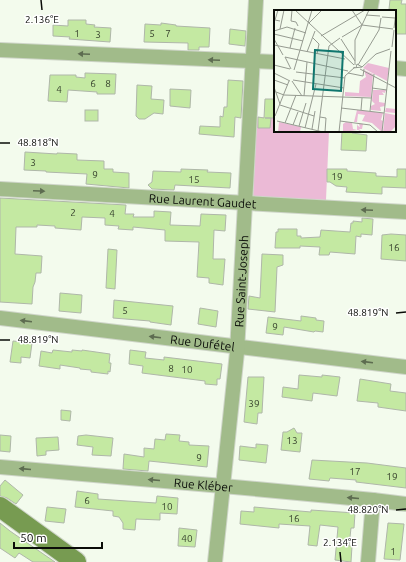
<svg xmlns="http://www.w3.org/2000/svg" width="406" height="562" viewBox="0 0 406 562" font-family="Ubuntu,sans-serif">
<style>
.green{fill:#ebbad6}
.building{fill:#c4e9a2;stroke:#afb7a9}
.lines{fill:none;stroke-linecap:round;stroke-linejoin:round}
.street-casing{stroke:#ced5c8;stroke-width:16}
.secondary-casing{stroke:#ced5c8;stroke-width:22}
.street{stroke:#a1bb8a;stroke-width:14}
.secondary{stroke:#779b51;stroke-width:20}
.oneway{fill:#5d6c50}
.ticks{fill:none;stroke:#0a0c08;stroke-width:1.5}
.labels{text-anchor:middle;dominant-baseline:central;stroke-width:3;stroke-linejoin:round;paint-order:stroke}
.number-label{font-size:10px;fill:#38432e}
.street-label{font-size:12px;fill:#0a0c08;stroke:#fff}
.inset-road{fill:none;stroke:#969b91;stroke-width:1}
.view{fill:#0f766e;fill-opacity:0.15;stroke:#0f766e;stroke-width:2}
.inset-edge{fill:none;stroke:#0a0c08;stroke-width:2}
.ticks-label{font-size:10px;text-anchor:middle;fill:#0a0c08;stroke:#fff;stroke-width:3;stroke-linejoin:round;paint-order:stroke}
</style>
<rect width="100%" height="100%" fill="#f3fbed"/>
<polygon class="green" points="257,117 275,118 275,131 329,131 326,200 253,197"/>
<g class="building">
<polygon points="390,0 402,0 401,4 406,4 406,34 395,34 396,15 395,15 395,10 389,9"/>
<polygon points="68,20 86,20 86,24 95,25 94,27 111,28 110,42 69,39 70,37 53,36 53,25 68,26"/>
<polygon points="161,23 176,25 176,26 210,28 209,47 199,47 199,50 188,50 188,43 144,42 145,24 161,25"/>
<polygon points="230,29 246,31 245,46 229,44"/>
<polygon points="85,73 116,74 115,94 97,94 97,92 68,90 67,102 48,101 50,75 76,75 76,77 85,78"/>
<polygon points="228,80 243,81 241,118 235,117 234,137 199,134 200,126 220,127 220,116 223,117 224,107 227,107"/>
<polygon points="137,85 152,86 151,99 164,100 163,114 154,113 145,119 139,119 136,116"/>
<polygon points="170,89 191,90 190,108 170,106"/>
<polygon points="265,99 275,99 275,118 265,118 271,118 270,128 258,128 258,117 264,118"/>
<rect x="85" y="110" width="13" height="11"/>
<polygon points="342,131 352,131 352,133 367,135 366,151 341,150"/>
<polygon points="25,152 57,154 57,153 77,154 77,160 104,161 104,169 113,169 113,172 129,173 129,188 86,184 87,174 46,172 46,171 24,170"/>
<polygon points="181,169 208,170 207,172 231,173 230,188 175,185 174,190 152,189 148,185 152,182 153,171 181,172"/>
<polygon points="327,169 347,169 347,171 376,173 376,176 397,177 397,169 406,169 406,188 382,187 382,194 346,192 347,187 336,186 330,182 327,182"/>
<polygon points="0,198 126,205 125,214 134,214 133,217 154,217 154,211 171,212 170,225 200,226 201,214 226,215 225,231 214,230 213,259 225,259 223,285 209,283 209,278 197,277 199,242 165,241 165,230 133,227 133,230 118,229 119,226 105,225 105,218 82,217 81,230 55,228 55,226 37,225 37,227 16,227 15,254 42,256 41,273 36,273 35,282 33,287 32,304 0,302"/>
<polygon points="362,218 373,219 372,235 361,234 361,237 356,236 355,254 330,252 329,255 319,255 320,247 300,246 300,248 275,248 276,232 278,232 278,229 297,229 297,236 301,236 301,238 320,237 321,230 350,232 351,223 353,223 353,221 362,222"/>
<polygon points="391,234 406,235 406,261 381,259 382,235"/>
<polygon points="108,249 117,250 115,289 106,288"/>
<polygon points="262,254 283,255 283,265 277,267 275,312 248,309 249,296 260,298"/>
<polygon points="60,293 82,295 81,313 59,311"/>
<polygon points="114,300 173,306 171,325 150,322 150,321 113,318"/>
<polygon points="200,308 218,311 216,327 198,324"/>
<polygon points="301,316 316,318 316,320 324,321 323,332 315,331 314,332 284,327 283,335 266,333 268,317 301,321"/>
<polygon points="13,341 32,343 30,358 21,357 21,363 10,362"/>
<polygon points="53,350 72,352 72,350 82,351 82,350 110,354 109,363 111,363 110,372 108,371 108,374 91,372 91,370 80,369 80,368 60,365 60,369 39,366 41,351 52,353"/>
<polygon points="130,350 146,352 145,358 164,360 164,357 222,364 220,379 217,379 217,385 205,384 205,381 142,373 143,366 129,364"/>
<polygon points="299,375 322,377 322,375 340,377 337,396 313,393 312,401 282,397 283,387 298,389"/>
<polygon points="248,377 264,377 262,413 258,413 257,424 244,422"/>
<polygon points="360,379 391,384 390,391 406,393 406,411 378,407 378,403 357,401"/>
<polygon points="61,410 71,411 70,421 61,420"/>
<polygon points="294,428 297,433 302,433 300,452 281,450 283,432 287,432"/>
<polygon points="166,434 180,435 179,441 189,442 189,445 209,446 207,467 149,461 148,471 123,469 124,454 144,457 144,448 154,449 155,439 165,440"/>
<polygon points="0,435 11,436 10,452 0,451"/>
<polygon points="86,435 113,438 111,456 92,455 93,447 77,445 78,436"/>
<polygon points="58,437 59,450 46,451 46,455 37,456 36,438"/>
<polygon points="256,444 268,445 266,463 239,460 240,446 256,448"/>
<polygon points="312,460 367,463 406,468 406,488 356,482 356,480 330,478 329,481 309,479"/>
<polygon points="5,480 23,495 16,504 7,498 0,496 0,486"/>
<polygon points="77,491 98,494 98,499 156,503 157,496 178,498 177,514 160,513 160,520 136,519 135,530 123,529 123,523 119,517 113,516 113,511 75,507"/>
<polygon points="47,507 66,509 64,523 45,521"/>
<polygon points="254,507 311,512 311,510 355,513 354,528 351,528 349,546 352,546 351,562 335,560 338,527 320,525 317,546 308,545 310,526 279,524 279,528 240,524 241,511 254,512"/>
<polygon points="0,523 10,531 55,562 33,562 19,553 15,558 0,548"/>
<polygon points="388,523 404,524 400,560 384,559"/>
<polygon points="179,528 197,530 195,547 178,546"/>
</g>
<g class="lines">
<g class="street-casing">
<g id="street">
<polyline points="370,11 372,0"/>
<polyline points="0,50 275,62"/>
<polyline points="395,68 406,69"/>
<path id="s1" d="M0 189 406 212"/>
<path id="s2" d="M0 318 406 367"/>
<path id="s3" d="M0 467 223 486 373 500 406 504"/>
<path id="s4" d="M215 562 237 352 256 0"/>
<polyline points="368,562 373,500"/>
</g>
</g>
<g class="secondary-casing">
<polyline id="secondary" points="0,507 76,562"/>
</g>
<use href="#street" class="street"/>
<use href="#secondary" class="secondary"/>
</g>
<defs><path id="oneway-solid" d="M-6-.8H1V-3.2L6.5 0L1 3.2V.8H-6Z"/></defs>
<g class="oneway">
<use href="#oneway-solid" transform="translate(84 54) rotate(-177)"/>
<use href="#oneway-solid" transform="translate(214 60) rotate(-177)"/>
<use href="#oneway-solid" transform="translate(39 191) rotate(3)"/>
<use href="#oneway-solid" transform="translate(367 210) rotate(-177)"/>
<use href="#oneway-solid" transform="translate(26 321) rotate(-173)"/>
<use href="#oneway-solid" transform="translate(155 337) rotate(-173)"/>
<use href="#oneway-solid" transform="translate(367 362) rotate(-173)"/>
<use href="#oneway-solid" transform="translate(25 469) rotate(-175)"/>
<use href="#oneway-solid" transform="translate(154 480) rotate(-175)"/>
<use href="#oneway-solid" transform="translate(353 498) rotate(-175)"/>
</g>
<path class="ticks" d="M41 0 42 10M0 143H10M396 313 406 312M0 340H10M396 510 406 509M340 552 341 562"/>
<g class="labels">
<g class="number-label">
<text x="77" y="33">1</text>
<text x="152" y="33">5</text>
<text x="168" y="33">7</text>
<text x="98" y="34">3</text>
<text x="93" y="83">6</text>
<text x="108" y="83">8</text>
<text x="59" y="89">4</text>
<text x="33" y="162">3</text>
<text x="95" y="174">9</text>
<text x="337" y="176">19</text>
<text x="194" y="179">15</text>
<text x="73" y="212">2</text>
<text x="112" y="213">4</text>
<text x="394" y="247">16</text>
<text x="125" y="310">5</text>
<text x="275" y="326">9</text>
<text x="171" y="368">8</text>
<text x="187" y="369">10</text>
<text x="254" y="403">39</text>
<text x="292" y="440">13</text>
<text x="199" y="457">9</text>
<text x="355" y="471">17</text>
<text x="392" y="476">19</text>
<text x="87" y="500">6</text>
<text x="167" y="506">10</text>
<text x="294" y="518">16</text>
<text x="187" y="538">40</text>
<text x="393" y="551">1</text>
</g>
<g class="street-label">
<text stroke="none"><textPath href="#s1" startOffset="203">Rue Laurent Gaudet</textPath></text>
<text stroke="none"><textPath href="#s4" startOffset="282">Rue Saint-Joseph</textPath></text>
<text stroke="none"><textPath href="#s2" startOffset="204">Rue Dufétel</textPath></text>
<text stroke="none"><textPath href="#s3" startOffset="204">Rue Kléber</textPath></text>
</g>
</g>
<g transform="translate(274 10)">
<rect width="122" height="122" fill="#f3fbed"/>
<path d="M94 53 115 58 113 71 89 58ZM90 60 99 64 97 87 71 86V82L85 83 86 71 92 67ZM99 80H112L111 83 108 82 110 85H105V92L111 93V96L106 97 107 101 97 100V96L101 94 98 91ZM112 98 122 99V116L116 122H109L111 103 121 105V103L111 102ZM83 100 109 103 107 110 109 111 108 122 98 113 88 111 91 105 84 104 83 112H80ZM5 112 27 117 26 122H4ZM72 112 78 113 79 119 83 120V114L84 116 86 117 85 114H89L88 119H85L88 122 84 120 69 122V114Z" fill="#ebbad6"/>
<path class="inset-road" d="M4 0 1 10 6 11M18 0 17 11 22 12 24 16M21 0 80 55M78 0 88 15M92 5 106 6M108 7 121 8M35 13 48 0M88 15 119 19M120 18 122 2M6 19 10 0M0 21 13 17 32 23M0 24 29 31M47 26 91 0M68 27 88 15M39 28 45 34 43 44M0 29 9 45M67 29 81 51M0 35 71 49M118 37 120 20M16 38 21 18M33 42 41 21M11 47 74 61M11 47 17 59M0 55 16 59M81 55V30L95 0M84 55 105 20 107 8M88 57 102 44 116 39M79 58 88 57 83 54 82 58M86 59 122 78M20 60 38 0M22 62 71 68M0 63 16 71M74 63 89 66 90 59M0 70 14 75M19 70 70 78M18 71 28 86M0 77 6 94M98 78 113 80M2 82 10 85 97 88M30 86 33 52M6 95 40 106M67 98 110 103M87 100 88 88M96 101 100 64M1 106 15 71M46 107 52 108 51 122M3 111 49 122M66 111 96 115 104 122M11 113 22 85M19 115 24 102M25 116 32 93M31 118 42 74M38 119 41 101M44 121 55 36 66 28M65 122 71 66 81 57M108 122 117 41"/>
<path class="view" d="M41 40 69 42 67 81 39 79Z"/>
<rect width="122" height="122" class="inset-edge"/>
</g>
<g class="ticks-label">
<text x="42" y="23">2.136°E</text>
<text x="38" y="146">48.818°N</text>
<text x="368" y="316">48.819°N</text>
<text x="38" y="343">48.819°N</text>
<text x="368" y="513">48.820°N</text>
<text x="340" y="546">2.134°E</text>
</g>
<path d="M14 542v6h88v-6" fill="none" stroke="#0a0c08" stroke-width="2"/>
<text x="20" y="542" font-size="12" fill="#0a0c08" stroke="#ffffff" stroke-width="3" paint-order="stroke">50 m</text>
</svg>
